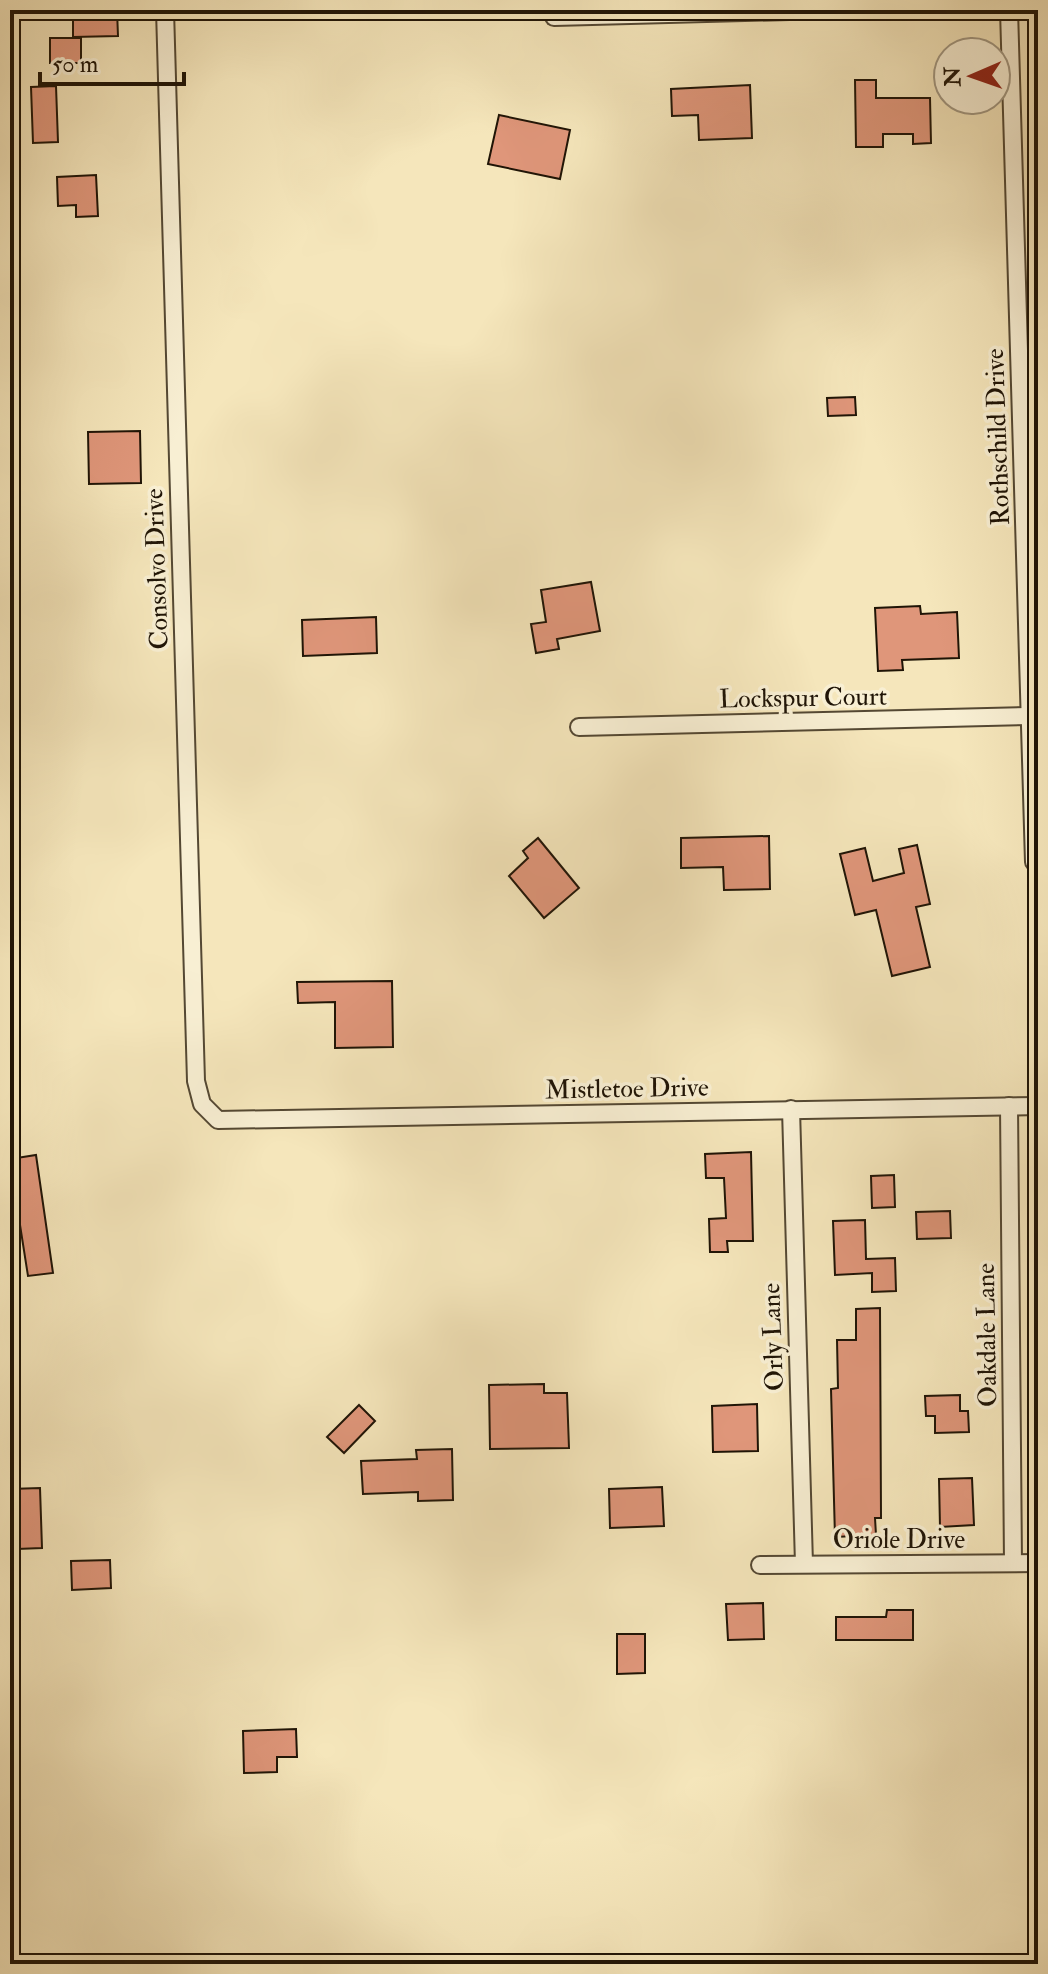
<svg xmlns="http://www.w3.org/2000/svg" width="1048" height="1974" viewBox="0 0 1048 1974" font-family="'IM FELL Double Pica',serif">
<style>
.building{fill:#df967a;stroke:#1f1406;stroke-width:2}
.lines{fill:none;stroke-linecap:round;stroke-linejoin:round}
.minor-casing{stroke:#544833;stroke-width:20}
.minor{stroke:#f8efd3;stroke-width:16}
.labels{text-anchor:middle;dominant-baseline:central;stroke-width:7;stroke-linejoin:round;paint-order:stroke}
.street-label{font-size:26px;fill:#1f1406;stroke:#f8efd3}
</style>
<rect width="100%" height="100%" fill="#f5e6bb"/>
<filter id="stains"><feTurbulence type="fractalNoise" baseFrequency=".0025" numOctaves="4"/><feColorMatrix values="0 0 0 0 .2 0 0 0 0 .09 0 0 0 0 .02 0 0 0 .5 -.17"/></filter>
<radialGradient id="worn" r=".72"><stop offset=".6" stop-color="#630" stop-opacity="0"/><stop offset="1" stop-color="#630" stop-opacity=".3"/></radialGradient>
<g class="building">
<polygon points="73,10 117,10 118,36 73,37"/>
<rect x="50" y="38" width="31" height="25"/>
<polygon points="855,80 876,80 876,98 930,98 931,143 913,144 913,134 883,134 883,147 856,147"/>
<polygon points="750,85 752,138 699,140 698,115 672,116 671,89"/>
<polygon points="56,86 58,142 33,143 31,87"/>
<polygon points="499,115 570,130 560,179 488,164"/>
<polygon points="96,175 98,216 76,217 76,205 58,206 57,177"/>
<polygon points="855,397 856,415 828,416 827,398"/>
<polygon points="140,431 141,483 89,484 88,432"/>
<polygon points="591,582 600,631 557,639 559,649 536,653 531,624 546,622 541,590"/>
<polygon points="920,606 921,614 957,612 959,658 902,660 903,670 878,671 875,608"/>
<polygon points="376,617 377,653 303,656 302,620"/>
<polygon points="769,836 770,889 724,890 723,867 681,868 681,838"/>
<polygon points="538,838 579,888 544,918 509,876 528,858 523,851"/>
<polygon points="917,845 930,904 916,907 930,967 892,976 876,910 855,915 840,854 865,848 873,881 904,873 899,849"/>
<polygon points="392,981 393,1047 335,1048 335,1002 298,1003 297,982"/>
<polygon points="751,1152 753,1241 727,1241 728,1252 710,1252 709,1219 726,1218 724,1178 706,1178 705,1154"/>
<polygon points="36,1155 53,1273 28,1276 20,1225 10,1227 10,1159"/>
<polygon points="894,1175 895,1207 872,1208 871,1176"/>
<polygon points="950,1211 951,1238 917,1239 916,1212"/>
<polygon points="865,1220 866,1259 895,1258 896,1291 872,1292 872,1273 835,1275 833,1221"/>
<polygon points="880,1308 881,1518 875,1518 876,1535 835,1537 831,1389 838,1388 837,1340 856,1340 856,1309"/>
<polygon points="544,1384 544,1393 567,1393 569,1448 490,1449 489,1385"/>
<polygon points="960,1395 960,1411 968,1411 969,1432 935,1433 935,1416 926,1416 925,1396"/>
<polygon points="757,1404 758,1451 713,1452 712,1406"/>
<polygon points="359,1405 375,1421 344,1453 327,1437"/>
<polygon points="452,1449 453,1500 418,1501 418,1492 363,1494 361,1461 417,1459 416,1450"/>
<polygon points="972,1478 974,1525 940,1527 939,1479"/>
<polygon points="662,1487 664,1526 610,1528 609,1489"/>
<polygon points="40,1488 42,1548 17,1549 17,1527 10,1527 10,1489"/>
<polygon points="110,1560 111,1588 72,1590 71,1561"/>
<polygon points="763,1603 764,1639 728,1640 726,1604"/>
<polygon points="887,1610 913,1610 913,1640 836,1640 836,1617 886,1617"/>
<polygon points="617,1634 645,1634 645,1673 617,1674"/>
<polygon points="296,1729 297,1757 277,1757 277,1772 244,1773 243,1731"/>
</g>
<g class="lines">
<g class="minor-casing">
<g id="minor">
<polyline points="165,10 196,1081 202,1104 218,1120 1038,1106"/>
<polyline points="1009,10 1034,862"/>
<polyline points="554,17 827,10"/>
<polyline points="579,727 1029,716"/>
<polyline points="1009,1106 1013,1563"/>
<polyline points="791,1109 804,1564"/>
<polyline points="760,1565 1038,1563"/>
</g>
</g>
<use href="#minor" class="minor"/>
</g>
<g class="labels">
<g class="street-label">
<text transform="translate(998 437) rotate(-92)">Rothschild Drive</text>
<text transform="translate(157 569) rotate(-92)">Consolvo Drive</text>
<text transform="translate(803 698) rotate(-1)">Lockspur Court</text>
<text transform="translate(627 1089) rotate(-1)">Mistletoe Drive</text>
<text transform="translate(987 1335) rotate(-91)">Oakdale Lane</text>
<text transform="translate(773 1337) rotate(-92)">Orly Lane</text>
<text x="899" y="1540">Oriole Drive</text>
</g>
</g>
<rect width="1048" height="1974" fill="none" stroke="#f5e6bb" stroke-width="40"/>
<rect x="12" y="12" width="1024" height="1950" fill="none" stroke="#1f1406" stroke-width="4"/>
<rect x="20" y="20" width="1008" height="1934" fill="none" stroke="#1f1406" stroke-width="2"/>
<g transform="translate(972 76) rotate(268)"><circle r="38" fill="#f8efd3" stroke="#a19781" stroke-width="2"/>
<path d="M0-6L14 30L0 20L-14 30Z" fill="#8f2418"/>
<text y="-12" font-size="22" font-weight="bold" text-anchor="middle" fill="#1f1406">N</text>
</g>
<path d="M40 72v12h144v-12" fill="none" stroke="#1f1406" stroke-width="4"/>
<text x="52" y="72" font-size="24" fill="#1f1406" stroke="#f8efd3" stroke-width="6" paint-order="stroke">50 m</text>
<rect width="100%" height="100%" filter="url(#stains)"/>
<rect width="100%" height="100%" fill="url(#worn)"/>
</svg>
